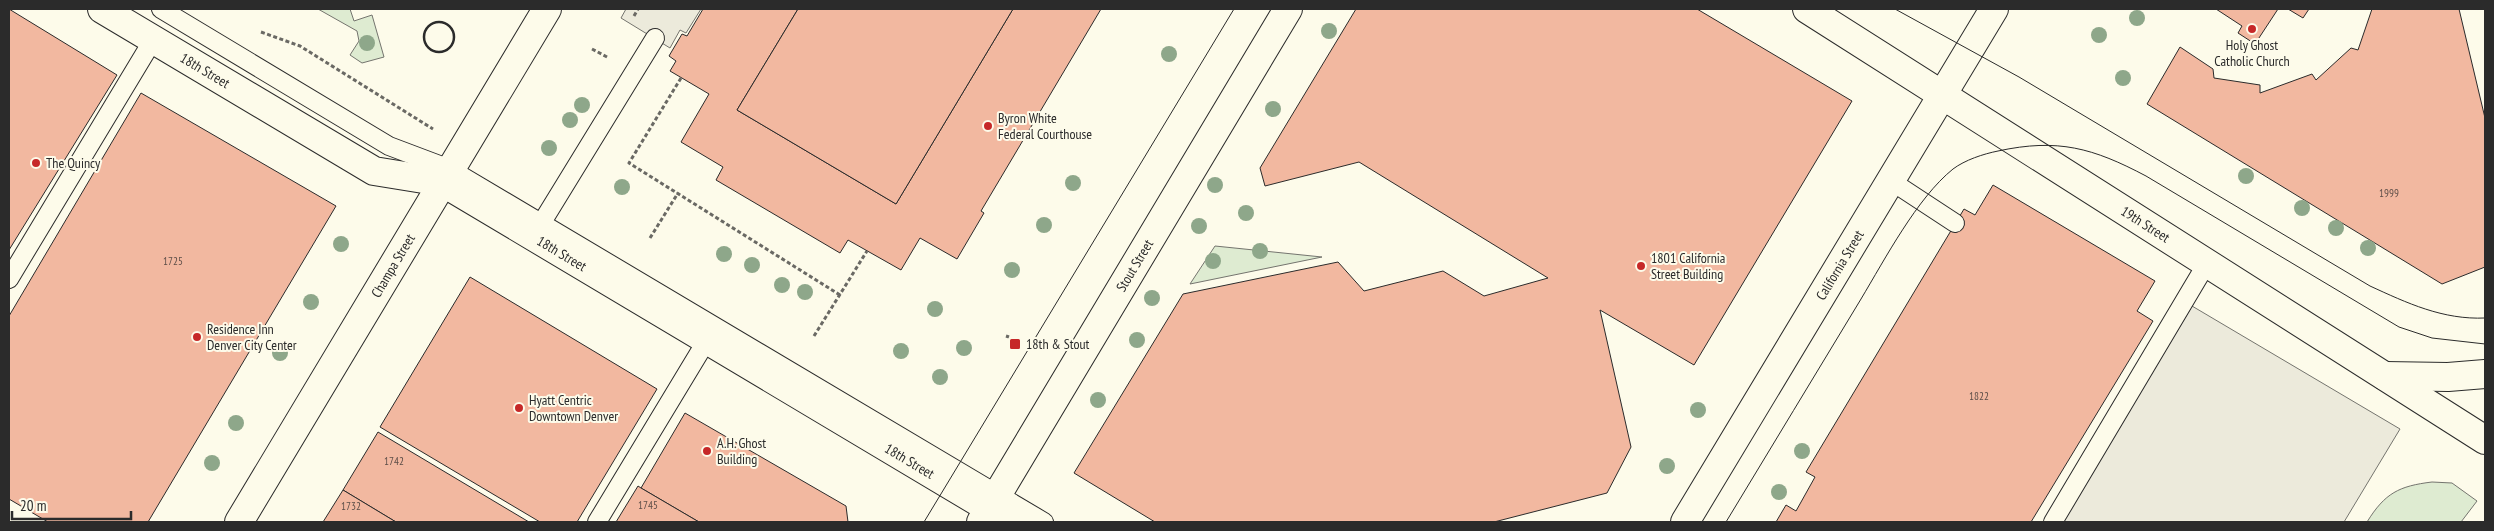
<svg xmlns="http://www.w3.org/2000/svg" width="2494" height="531" viewBox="0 0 2494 531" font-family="'PT Sans Narrow',sans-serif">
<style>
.green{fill:#deebd1;stroke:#74746e}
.parking{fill:#eceadb;stroke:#74746e}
.building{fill:#f2b8a0;stroke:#2b2b2b}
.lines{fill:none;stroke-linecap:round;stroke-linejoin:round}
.service-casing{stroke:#2b2b2b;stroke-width:20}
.tertiary-casing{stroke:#2b2b2b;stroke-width:30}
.secondary-casing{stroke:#2b2b2b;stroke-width:30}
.path{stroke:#6a6964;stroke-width:3;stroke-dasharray:4 2.5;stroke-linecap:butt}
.service{stroke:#fdfbea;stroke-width:18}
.tertiary{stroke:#fdfbea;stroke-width:28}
.secondary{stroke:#fdfbea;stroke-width:28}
.tram{stroke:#2b2b2b;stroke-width:1}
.wall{stroke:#2b2b2b;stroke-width:2.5}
.tree{fill:#8ea78a}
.poi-dot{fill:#c62828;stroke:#fdfbea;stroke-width:2}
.labels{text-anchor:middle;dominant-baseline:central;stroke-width:4;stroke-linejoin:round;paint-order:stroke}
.number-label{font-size:11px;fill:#5d4e48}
.poi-label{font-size:14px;fill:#2b2b2b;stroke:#fdfbea;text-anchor:start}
.street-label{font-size:14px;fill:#2b2b2b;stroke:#fdfbea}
</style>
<rect width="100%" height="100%" fill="#fdfbea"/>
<g class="green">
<polygon points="318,9 350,9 354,21 372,15 384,57 362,63 350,55 359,41 357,31"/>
<polygon points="1215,246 1322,257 1190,284"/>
<path d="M2432 482 2452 483 2477 501 2461 522H2367C2385 493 2399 486 2432 482Z"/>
</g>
<g class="parking">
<polygon points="626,9 701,9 686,33 680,30 670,48 621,18"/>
<polygon points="2192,306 2400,429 2344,522 2063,522"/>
</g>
<g class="building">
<polygon points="9,9 117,75 9,250"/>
<polygon points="703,9 798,9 737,110 896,204 1013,9 1101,9 981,211 984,213 957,259 920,238 901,270 848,240 840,253 716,180 723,167 681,142 709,94 670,71 676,61 669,56 682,34 687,36"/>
<polygon points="798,9 1013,9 896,204 737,110"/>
<polygon points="1356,9 1697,9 1852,101 1694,365 1600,310 1631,447 1607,493 1494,522 1155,522 1074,473 1183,294 1338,262 1364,291 1443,271 1484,296 1548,278 1359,162 1265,186 1260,168"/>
<polygon points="2216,9 2278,9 2255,44 2238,33 2242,26"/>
<polygon points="2288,9 2309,9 2303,18"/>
<polygon points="2372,9 2459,9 2485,118 2485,267 2442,284 2147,104 2180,47 2213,69 2214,78 2260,85 2260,93 2312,74 2316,80 2351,48 2358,50"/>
<polygon points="141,93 336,206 148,522 48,522 9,499 9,316"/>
<polygon points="1993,185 2155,281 2137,311 2153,321 2031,522 1776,522 1786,505 1796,511 1815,477 1806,472 1964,209 1975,215"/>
<polygon points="470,277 657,389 577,522 540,522 380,427"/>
<polygon points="685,413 846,506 848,522 699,522 641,488"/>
<polygon points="378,432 529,522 396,522 343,490"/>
<polygon points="638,486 641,488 699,522 616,522"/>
<polygon points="343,490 396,522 323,522"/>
</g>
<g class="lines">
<g class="service-casing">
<g id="service">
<polyline points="161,9 389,146 450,169 1044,522"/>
<polyline points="1891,181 1955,223"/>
<polyline points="536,232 655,38"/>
<polyline points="9,279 153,40"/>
<polyline points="597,522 707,340"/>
<polyline points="2053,522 2207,263"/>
</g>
</g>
<g class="tertiary-casing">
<g id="tertiary">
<path id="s1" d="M1807 9 2485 440"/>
<polyline points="2385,376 2448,377 2485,374"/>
<path id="s2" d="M1685 522 1994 9"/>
</g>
</g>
<g class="secondary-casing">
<g id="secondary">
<path id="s3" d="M102 9 374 171 442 182 1012 522"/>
<path id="s4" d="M239 522 547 9"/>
<path id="s5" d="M981 522 1288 9"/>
</g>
</g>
<g class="path">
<polyline points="634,16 638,9"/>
<polyline points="261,32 300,46 433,129"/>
<polyline points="592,49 609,58"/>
<polyline points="681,78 629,163 840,295"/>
<polyline points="650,238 678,193"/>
<polyline points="814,336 867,251"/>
<polyline points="1006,336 1009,337"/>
</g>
<use href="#service" class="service"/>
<use href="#tertiary" class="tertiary"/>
<use href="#secondary" class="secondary"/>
<g class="tram">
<path d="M1895 9 2019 77 2370 286C2407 303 2443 320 2485 318"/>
<polyline points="924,522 1234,9"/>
<path d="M1726 522C1771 448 1816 373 1861 299 1885 259 1917 198 1953 169 1965 160 1983 154 1998 151 2058 138 2093 148 2146 176L2399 327 2432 338 2485 344"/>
</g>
<circle class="wall" cx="439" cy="37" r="15"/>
</g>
<g class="tree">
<circle cx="2137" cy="18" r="8"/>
<circle cx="1329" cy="31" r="8"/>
<circle cx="2099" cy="35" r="8"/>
<circle cx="367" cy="43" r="8"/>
<circle cx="1169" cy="54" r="8"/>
<circle cx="2123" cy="78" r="8"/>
<circle cx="582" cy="105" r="8"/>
<circle cx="1273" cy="109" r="8"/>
<circle cx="570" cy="120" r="8"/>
<circle cx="549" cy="148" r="8"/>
<circle cx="2246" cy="176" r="8"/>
<circle cx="1073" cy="183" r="8"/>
<circle cx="1215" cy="185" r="8"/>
<circle cx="622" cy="187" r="8"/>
<circle cx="2302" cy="208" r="8"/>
<circle cx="1246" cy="213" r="8"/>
<circle cx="1044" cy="225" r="8"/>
<circle cx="1199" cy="226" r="8"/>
<circle cx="2336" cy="228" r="8"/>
<circle cx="341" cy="244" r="8"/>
<circle cx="2368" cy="248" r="8"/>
<circle cx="1260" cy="251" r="8"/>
<circle cx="724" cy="254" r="8"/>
<circle cx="1213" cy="261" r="8"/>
<circle cx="752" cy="265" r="8"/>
<circle cx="1012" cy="270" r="8"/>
<circle cx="782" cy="285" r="8"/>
<circle cx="805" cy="292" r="8"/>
<circle cx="1152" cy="298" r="8"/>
<circle cx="311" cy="302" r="8"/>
<circle cx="935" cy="309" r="8"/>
<circle cx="1137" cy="340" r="8"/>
<circle cx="964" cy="348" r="8"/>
<circle cx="901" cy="351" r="8"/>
<circle cx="280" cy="353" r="8"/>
<circle cx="940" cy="377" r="8"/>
<circle cx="1098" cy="400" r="8"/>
<circle cx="1698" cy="410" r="8"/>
<circle cx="236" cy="423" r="8"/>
<circle cx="1802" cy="451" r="8"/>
<circle cx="212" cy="463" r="8"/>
<circle cx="1667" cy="466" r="8"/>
<circle cx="1779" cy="492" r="8"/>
</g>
<g class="poi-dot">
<circle cx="2252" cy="29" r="5"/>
<circle cx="988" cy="126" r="5"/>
<circle cx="36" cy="163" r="5"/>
<circle cx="1641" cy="266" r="5"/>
<circle cx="197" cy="337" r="5"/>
<rect x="1009" y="338" width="12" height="12" rx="2.5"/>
<circle cx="519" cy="408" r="5"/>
<circle cx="707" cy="451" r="5"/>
</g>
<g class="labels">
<g class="number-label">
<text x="2389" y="193">1999</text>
<text x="173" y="261">1725</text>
<text x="1979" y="396">1822</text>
<text x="394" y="461">1742</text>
<text x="648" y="505">1745</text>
<text x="351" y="506">1732</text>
</g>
<g class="poi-label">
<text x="2252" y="45" text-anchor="middle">Holy Ghost<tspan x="2252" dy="16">Catholic Church</tspan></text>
<text x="998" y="118">Byron White<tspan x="998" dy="16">Federal Courthouse</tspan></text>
<text x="46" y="163">The Quincy</text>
<text x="1651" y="258">1801 California<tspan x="1651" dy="16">Street Building</tspan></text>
<text x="207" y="329">Residence Inn<tspan x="207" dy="16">Denver City Center</tspan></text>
<text x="1026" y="344">18th &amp; Stout</text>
<text x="529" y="400">Hyatt Centric<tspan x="529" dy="16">Downtown Denver</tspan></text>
<text x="717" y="443">A.H. Ghost<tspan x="717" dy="16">Building</tspan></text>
</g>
<g class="street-label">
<text stroke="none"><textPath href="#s3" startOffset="120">18th Street</textPath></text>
<text stroke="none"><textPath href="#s1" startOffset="401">19th Street</textPath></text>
<text stroke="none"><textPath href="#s3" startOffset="525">18th Street</textPath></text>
<text stroke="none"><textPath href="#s5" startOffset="299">Stout Street</textPath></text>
<text stroke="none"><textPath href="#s4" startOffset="299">Champa Street</textPath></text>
<text stroke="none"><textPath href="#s2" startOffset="300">California Street</textPath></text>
<text stroke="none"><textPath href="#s3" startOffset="930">18th Street</textPath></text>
</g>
</g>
<rect width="2494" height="531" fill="none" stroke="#2b2b2b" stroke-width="20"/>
<path d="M12 511v8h119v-8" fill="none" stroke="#2b2b2b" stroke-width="2.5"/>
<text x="20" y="511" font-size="15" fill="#2b2b2b" stroke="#fdfbea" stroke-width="4" paint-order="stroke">20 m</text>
</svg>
